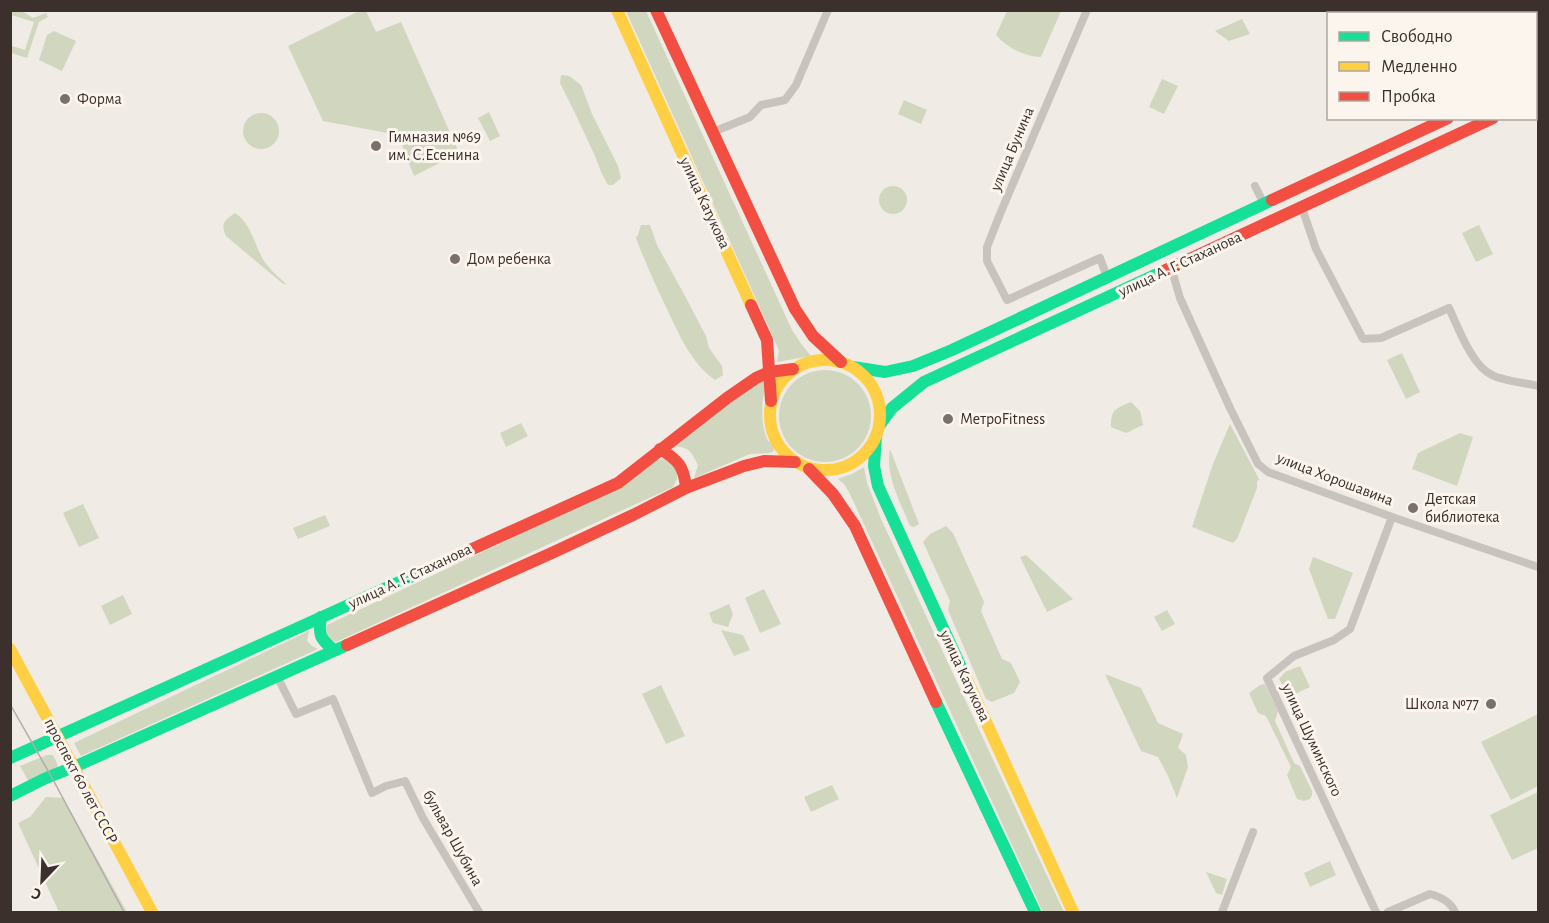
<svg xmlns="http://www.w3.org/2000/svg" width="1549" height="923" viewBox="0 0 1549 923" font-family="'Alegreya Sans',sans-serif">
<style>
.green{fill:#d1d6bf}
.lines{fill:none;stroke-linecap:round;stroke-linejoin:round}
.street{stroke:#c9c3be;stroke-width:8}
.fast{stroke:#16e098;stroke-width:12}
.slow{stroke:#ffcf43;stroke-width:12}
.jam{stroke:#f24e42;stroke-width:12}
.tram{stroke:#b1aca8;stroke-width:1.5}
.poi-dot{fill:#7a716c;stroke:#fbf5ee;stroke-width:2}
.labels{text-anchor:middle;dominant-baseline:central;stroke-width:6;stroke-linejoin:round;paint-order:stroke}
.poi-label{font-size:16px;fill:#3b302b;stroke:#fbf5ee;text-anchor:start}
.street-label{font-size:16px;fill:#3b302b;stroke:#fbf5ee}
</style>
<rect width="100%" height="100%" fill="#f0ebe5"/>
<g class="green">
<polygon points="11,11 22,11 33,18 46,13 48,17 39,22 27,58 11,53 12,46 25,50 34,22 11,15"/>
<polygon points="359,11 366,11 376,32 401,22 459,153 414,176 398,135 323,121 288,46"/>
<polygon points="626,11 646,11 792,330 802,345 811,356 777,362 779,351 774,339"/>
<path d="M1007 11H1061L1041 57C1024 56 1007 48 996 35Z"/>
<polygon points="1242,19 1250,34 1229,41 1215,31"/>
<polygon points="54,31 76,41 62,71 39,60 47,35"/>
<polygon points="561,75 569,76 581,85 592,114 618,166 621,178 613,185 608,185 601,172 595,156 575,113 560,83"/>
<polygon points="1162,79 1178,86 1164,114 1149,107"/>
<polygon points="904,100 927,110 921,124 898,114"/>
<polygon points="489,112 500,136 490,141 478,118"/>
<circle cx="261" cy="131" r="18"/>
<circle cx="893" cy="200" r="14"/>
<path d="M235 213C252 224 254 245 264 261 270 270 280 278 287 285L282 283 226 236C220 223 225 220 235 213Z"/>
<path d="M641 225H650L657 245 685 296 706 336 709 348 722 366 723 375 715 380C690 362 679 334 666 307 655 284 645 262 636 238L638 235Z"/>
<polygon points="1479,225 1493,254 1476,262 1462,233"/>
<polygon points="1402,353 1420,392 1406,399 1387,360"/>
<circle cx="825" cy="416" r="46"/>
<path d="M767 379C762 398 759 422 768 441L773 442 774 451 770 453 750 454 694 478 698 465C691 451 689 447 673 446L751 385Z"/>
<path d="M1131 402 1140 411 1143 425 1126 433 1111 427C1111 409 1115 409 1131 402Z"/>
<polygon points="521,423 528,436 506,447 500,433"/>
<polygon points="1230,424 1259,479 1257,482 1257,488 1237,539 1233,543 1192,527 1213,464"/>
<polygon points="1460,433 1473,437 1457,486 1412,469 1418,453"/>
<path d="M890 449 919 524 914 527 910 526C900 501 885 476 890 449Z"/>
<polygon points="664,459 677,469 677,479 673,487 336,642 329,639 325,633 327,625 612,491 654,461"/>
<polygon points="864,467 867,483 881,519 1064,912 1043,912 850,494 844,484 838,479 852,474"/>
<polygon points="83,504 99,538 79,547 63,513"/>
<polygon points="325,515 330,526 298,539 293,528"/>
<polygon points="946,526 953,533 984,602 981,611 1002,659 1011,663 1020,682 1014,693 992,702 986,699 948,610 950,601 923,542 930,534"/>
<polygon points="1026,555 1073,599 1047,612 1020,557"/>
<polygon points="1313,557 1353,573 1335,619 1328,619 1309,569"/>
<polygon points="764,589 781,624 760,633 745,598"/>
<polygon points="123,595 132,614 110,625 101,606"/>
<polygon points="729,604 733,614 728,627 713,623 709,613"/>
<polygon points="1167,610 1175,624 1162,631 1154,617"/>
<polygon points="721,630 743,635 750,650 734,656"/>
<polygon points="309,631 307,641 312,646 318,649 81,756 74,743"/>
<polygon points="1300,666 1310,687 1288,697 1279,679 1285,672"/>
<polygon points="1105,674 1141,688 1158,723 1183,734 1178,748 1186,755 1188,767 1177,798 1168,776 1158,757 1141,751"/>
<polygon points="1265,684 1278,711 1275,721 1294,763 1300,766 1312,791 1312,795 1310,799 1304,801 1297,799 1287,775 1291,767 1266,716 1258,713 1249,693 1260,685"/>
<polygon points="661,685 685,736 666,744 642,694"/>
<polygon points="1538,714 1538,786 1511,800 1481,742"/>
<polygon points="47,755 53,755 57,763 58,770 30,784 20,766"/>
<polygon points="832,785 839,799 811,812 804,797"/>
<polygon points="1538,792 1538,848 1512,860 1490,815"/>
<polygon points="46,797 63,798 127,912 59,912 18,823 30,817"/>
<polygon points="1330,861 1336,875 1310,887 1304,873"/>
<polygon points="1206,872 1227,879 1222,895 1216,893"/>
</g>
<g class="lines">
<g class="street">
<polyline points="1087,10 1000,214 987,247 987,261 1007,300 1100,258 1107,277"/>
<polyline points="713,132 750,117 761,105 785,100 796,85 828,10"/>
<polyline points="1255,186 1264,204"/>
<path d="M1302 208 1316 249 1363 339 1381 338 1449 308C1458 327 1472 366 1492 375 1503 381 1526 383 1538 386"/>
<polyline points="1171,267 1180,298 1230,408 1258,464 1268,472 1392,517 1538,567"/>
<polyline points="277,676 296,714 333,699 372,793 386,786 405,781 423,818 479,912"/>
<polyline points="1222,912 1253,832"/>
<polyline points="1376,912 1267,678 1294,656 1334,640 1350,629 1392,517"/>
<path d="M1388 912 1430 894C1441 897 1451 902 1455 912"/>
</g>
<g class="fast">
<polyline points="853,367 885,372 913,366 952,350 1272,200"/>
<polyline points="879,426 892,408 924,382 1166,270"/>
<polyline points="876,436 874,466 878,486 966,678"/>
<path d="M321 617C318 635 320 639 334 650"/>
<polyline points="936,702 1035,912"/>
<polyline points="10,758 437,565"/>
<polyline points="10,796 46,778 74,767 347,645"/>
</g>
<g class="slow">
<polyline points="617,10 751,305"/>
<polyline points="1536,72 1538,67"/>
<circle cx="825" cy="415" r="55"/>
<polyline points="10,649 152,912"/>
<polyline points="966,678 1073,912"/>
</g>
<g class="jam">
<polyline points="656,10 795,309 813,336 841,362"/>
<polyline points="1536,99 1538,97"/>
<polyline points="1272,200 1448,118"/>
<polyline points="1166,270 1493,118"/>
<polyline points="751,305 767,340 771,401"/>
<path d="M660 449C678 460 684 466 686 488"/>
<polyline points="809,469 833,494 855,526 936,702"/>
<polyline points="437,565 618,483 727,398 756,378 769,372 793,369"/>
<polyline points="347,645 554,552 633,515 686,488 744,466 764,461 795,462"/>
</g>
<polyline class="tram" points="10,704 51,776 124,912"/>
</g>
<g class="poi-dot">
<circle cx="65" cy="99" r="6"/>
<circle cx="376" cy="146" r="6"/>
<circle cx="455" cy="259" r="6"/>
<circle cx="948" cy="419" r="6"/>
<circle cx="1413" cy="508" r="6"/>
<circle cx="1491" cy="704" r="6"/>
</g>
<g class="labels">
<g class="poi-label">
<text x="77" y="99">Форма</text>
<text x="388" y="137">Гимназия №69<tspan x="388" dy="18">им. С.Есенина</tspan></text>
<text x="467" y="259">Дом ребенка</text>
<text x="960" y="419">МетроFitness</text>
<text x="1425" y="499">Детская<tspan x="1425" dy="18">библиотека</tspan></text>
<text x="1479" y="704" text-anchor="end">Школа №77</text>
</g>
<g class="street-label">
<text transform="translate(1012 149) rotate(-67)">улица Бунина</text>
<text transform="translate(705 203) rotate(65)">улица Катукова</text>
<text transform="translate(1180 264) rotate(-25)">улица А. Г. Стаханова</text>
<text transform="translate(1335 479) rotate(21)">улица Хорошавина</text>
<text transform="translate(410 576) rotate(-25)">улица А. Г. Стаханова</text>
<text transform="translate(965 676) rotate(65)">улица Катукова</text>
<text transform="translate(1312 740) rotate(65)">улица Шуминского</text>
<text transform="translate(81 781) rotate(62)">проспект 60 лет СССР</text>
<text transform="translate(453 838) rotate(61)">бульвар Шубина</text>
</g>
</g>
<rect width="1549" height="923" fill="none" stroke="#3b302b" stroke-width="24"/>
<rect x="1327" y="12" width="210" height="108" fill="#fbf5ee" stroke="#aea6a0" stroke-width="1.5"/>
<rect x="1339" y="32" width="30" height="9" fill="#16e098" stroke="#aea6a0" stroke-width="1.5"/>
<text x="1381" y="42" font-size="18" fill="#3b302b">Свободно</text>
<rect x="1339" y="62" width="30" height="9" fill="#ffcf43" stroke="#aea6a0" stroke-width="1.5"/>
<text x="1381" y="72" font-size="18" fill="#3b302b">Медленно</text>
<rect x="1339" y="92" width="30" height="9" fill="#f24e42" stroke="#aea6a0" stroke-width="1.5"/>
<text x="1381" y="102" font-size="18" fill="#3b302b">Пробка</text>
<g transform="translate(42 881) rotate(203)" stroke="#fbf5ee" stroke-width="4.5" paint-order="stroke">
<path d="M0-4.5L10 22L0 15L-10 22Z" fill="#3b302b"/>
<text y="-9" font-size="16" font-weight="bold" text-anchor="middle" fill="#3b302b">С</text>
</g>
</svg>
